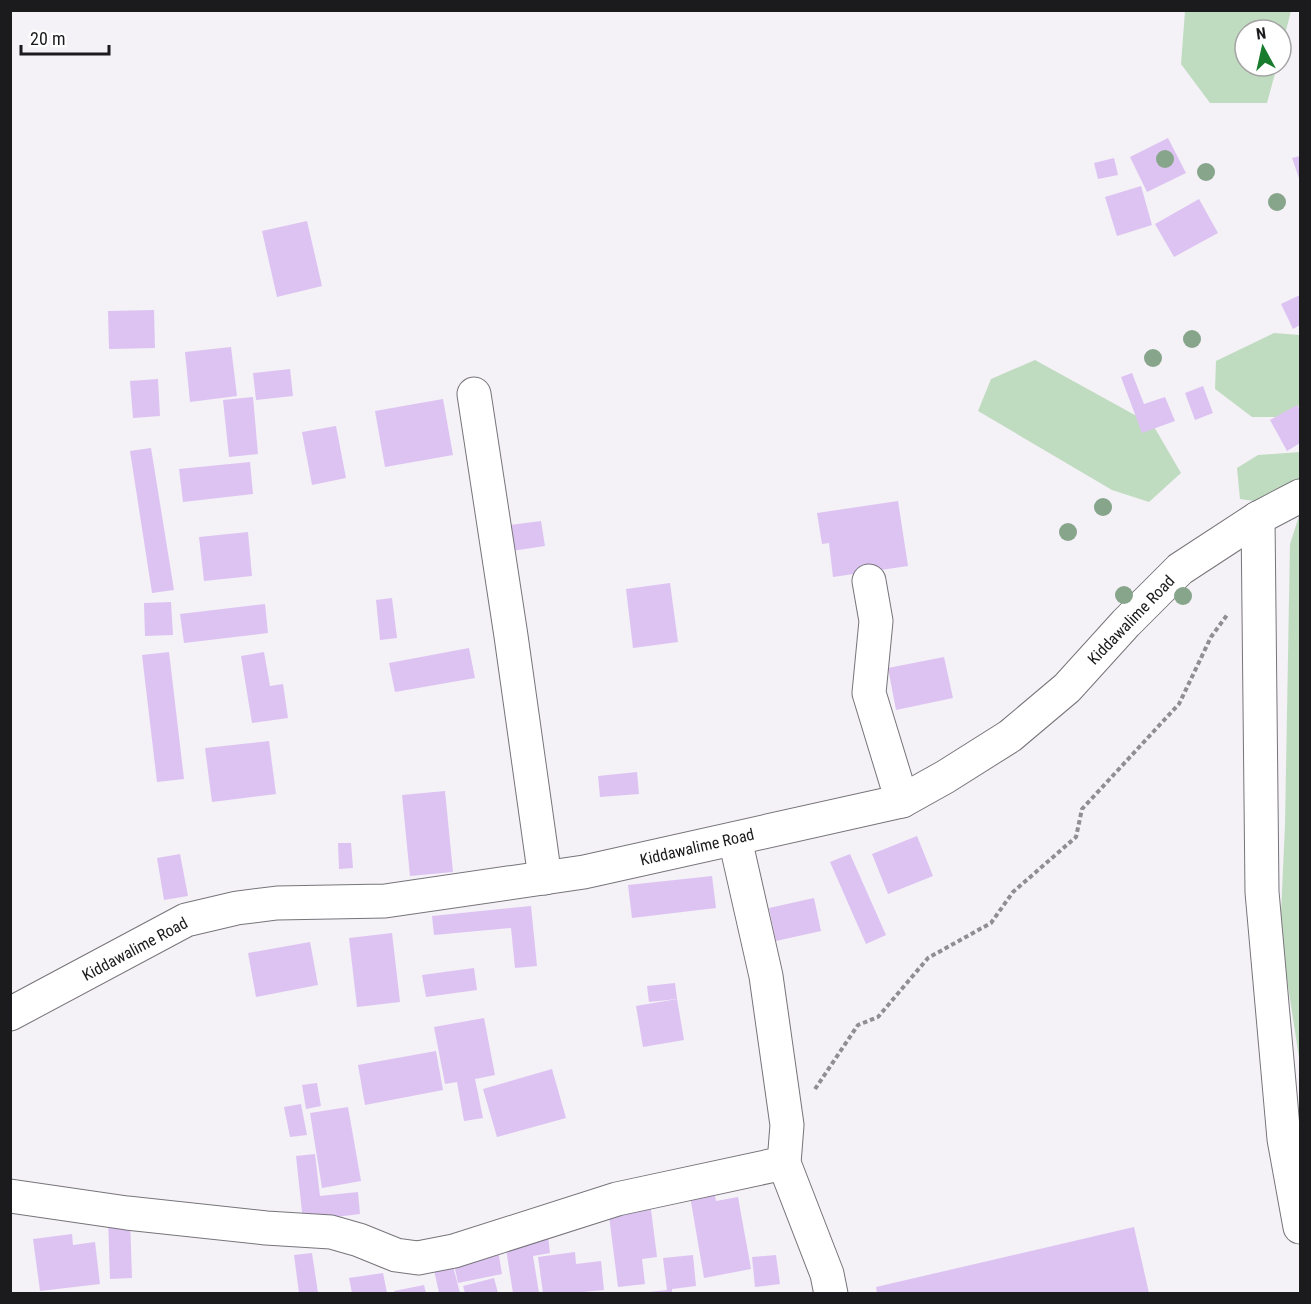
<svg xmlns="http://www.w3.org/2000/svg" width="1311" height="1304" viewBox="0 0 1311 1304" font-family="'Roboto Condensed',sans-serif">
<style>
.green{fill:#c0dcc0}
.building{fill:#ddc3f2}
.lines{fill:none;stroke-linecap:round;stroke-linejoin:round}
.street-casing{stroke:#77747a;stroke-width:35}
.path{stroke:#908e92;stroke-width:4;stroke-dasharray:4.5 3;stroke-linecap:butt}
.street{stroke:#fff;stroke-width:33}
.tree{fill:#86a58b}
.labels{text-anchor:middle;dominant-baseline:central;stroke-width:5;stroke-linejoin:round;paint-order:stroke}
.street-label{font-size:16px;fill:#1b1a1c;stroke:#fff}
</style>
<rect width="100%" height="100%" fill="#f4f1f7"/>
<g class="green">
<polygon points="1185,11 1291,11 1281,50 1281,30 1245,30 1245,66 1277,66 1267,103 1210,103 1181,64"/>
<polygon points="1274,333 1300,335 1300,397 1297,417 1252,417 1215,389 1216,361"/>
<polygon points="1035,360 1153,425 1181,473 1149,502 1112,490 978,411 991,379"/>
<polygon points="1300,452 1300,482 1261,502 1240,499 1237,468 1258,455"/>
<polygon points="1300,513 1300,512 1300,1064 1280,934 1285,825 1290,544"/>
</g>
<g class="building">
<polygon points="1168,138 1186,173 1147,192 1130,157"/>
<polygon points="1300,156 1300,181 1292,158"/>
<polygon points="1114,158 1118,175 1098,179 1094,163"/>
<polygon points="1141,186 1152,225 1117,236 1105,197"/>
<polygon points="1199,199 1218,233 1174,257 1155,224"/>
<polygon points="307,221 322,286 277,297 262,231"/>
<polygon points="1300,295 1300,325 1293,329 1281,304"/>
<polygon points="154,310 155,348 109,349 108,311"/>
<polygon points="231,347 237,396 190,402 185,352"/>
<polygon points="290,369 293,396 256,400 253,373"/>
<polygon points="1132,373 1144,404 1165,397 1175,421 1142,433 1121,377"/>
<polygon points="158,379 160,416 133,418 130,381"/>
<polygon points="1203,386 1213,413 1195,420 1185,393"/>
<polygon points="253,397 258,454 229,457 223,400"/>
<polygon points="443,399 453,455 385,467 375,411"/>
<polygon points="1297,405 1300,411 1300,443 1287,451 1270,420"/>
<polygon points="336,426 346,478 312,485 302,432"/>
<polygon points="151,448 174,590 152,593 130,451"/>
<polygon points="250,462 253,494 183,502 179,469"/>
<polygon points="898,501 908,566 833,577 829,543 822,544 817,513"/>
<polygon points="541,521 545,546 504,552 501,526"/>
<polygon points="248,532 252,576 204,581 199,537"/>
<polygon points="670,583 678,642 633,648 626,589"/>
<polygon points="392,598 397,638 380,640 376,600"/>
<polygon points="171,602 173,635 145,636 144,603"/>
<polygon points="265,604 268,633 184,643 180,614"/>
<polygon points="469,648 475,678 395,692 389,663"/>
<polygon points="169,652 184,779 157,782 142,655"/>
<polygon points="264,652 270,686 283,684 288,718 252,723 241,656"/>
<polygon points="944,657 953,698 896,710 888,668"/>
<polygon points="269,741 276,794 212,802 205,748"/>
<polygon points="637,772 639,794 600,797 598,776"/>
<polygon points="445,791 453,872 410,876 402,795"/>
<polygon points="917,836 933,876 888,894 872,854"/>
<polygon points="338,843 351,843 353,868 339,869"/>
<polygon points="180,854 188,896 164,900 157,858"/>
<polygon points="850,854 886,935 866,944 830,862"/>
<polygon points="712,876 716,908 632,918 628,885"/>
<polygon points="814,898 821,931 776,941 769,908"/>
<polygon points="531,906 537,966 515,968 511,928 434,935 432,916"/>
<polygon points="392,933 400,1002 357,1007 349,938"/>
<polygon points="310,942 318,985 256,997 248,953"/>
<polygon points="474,968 477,990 426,997 422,975"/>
<polygon points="675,983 677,999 649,1002 647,986"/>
<polygon points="677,999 684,1040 643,1047 636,1006"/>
<polygon points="484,1018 495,1075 475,1079 483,1118 464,1121 457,1082 445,1084 434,1027"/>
<polygon points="436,1051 443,1090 365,1105 358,1065"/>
<polygon points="552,1069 566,1118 497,1137 483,1089"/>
<polygon points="317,1083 321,1106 306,1109 302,1085"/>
<polygon points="301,1104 307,1135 290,1137 284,1107"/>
<polygon points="348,1107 361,1181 322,1188 310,1113"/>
<polygon points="315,1154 320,1196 358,1192 360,1214 303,1221 296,1156"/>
<polygon points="713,1186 716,1201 738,1197 751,1269 704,1278 689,1190"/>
<polygon points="650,1202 657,1257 642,1259 645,1284 618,1287 608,1208"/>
<polygon points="130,1217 132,1278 110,1279 108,1218"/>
<polygon points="1134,1227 1149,1293 877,1293 876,1287"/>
<polygon points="72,1234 73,1245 95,1242 100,1284 40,1291 33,1239"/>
<polygon points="548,1236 550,1253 533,1256 539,1293 513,1293 505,1243"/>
<polygon points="497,1244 502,1274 458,1283 452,1254"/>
<polygon points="575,1252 576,1264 601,1261 604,1290 573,1293 543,1293 538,1257"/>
<polygon points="312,1253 318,1293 299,1293 294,1255"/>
<polygon points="693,1255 696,1286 672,1289 672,1293 649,1293 649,1292 667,1290 663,1258"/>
<polygon points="776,1255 780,1284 755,1287 752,1257"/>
<polygon points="453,1266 460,1293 439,1293 434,1270"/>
<polygon points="383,1273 387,1293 352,1293 349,1278"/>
<polygon points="494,1278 498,1293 465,1293 463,1286"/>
<polygon points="424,1285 426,1293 395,1293 394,1291"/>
</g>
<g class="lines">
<g class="street-casing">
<g id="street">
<polyline points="474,394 511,636 545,878"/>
<polyline points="1258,518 1262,892 1284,1139 1300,1227"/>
<polyline points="869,581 876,621 869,693 902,801"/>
<polyline points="735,839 766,976 787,1125 784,1163 827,1274 831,1294"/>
<polyline points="10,1014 186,920 237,908 277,903 385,901 584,872 902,801 945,777 1010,736 1067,688 1126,623 1180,569 1258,518 1300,496"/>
<polyline points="10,1196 127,1213 266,1228 331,1232 359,1240 396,1255 418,1258 454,1251 617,1199 784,1163"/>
</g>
</g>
<polyline class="path" points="815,1089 858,1025 878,1017 928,958 991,923 1013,892 1076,837 1082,809 1179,704 1211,637 1227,615"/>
<use href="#street" class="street"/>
</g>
<g class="tree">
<circle cx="1165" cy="159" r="9"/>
<circle cx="1206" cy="172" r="9"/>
<circle cx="1277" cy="202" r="9"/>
<circle cx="1192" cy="339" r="9"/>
<circle cx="1153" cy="358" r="9"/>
<circle cx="1103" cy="507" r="9"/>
<circle cx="1068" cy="532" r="9"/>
<circle cx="1124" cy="595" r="9"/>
<circle cx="1183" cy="596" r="9"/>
</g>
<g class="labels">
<g class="street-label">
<text transform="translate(1131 620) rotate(-46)">Kiddawalime Road</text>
<text transform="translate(697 847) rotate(-13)">Kiddawalime Road</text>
<text transform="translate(135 949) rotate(-28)">Kiddawalime Road</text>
</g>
</g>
<rect width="1311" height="1304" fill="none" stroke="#1b1a1c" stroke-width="24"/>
<g transform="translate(1263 48) rotate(352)"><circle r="28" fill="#ffffff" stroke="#a4a3a4" stroke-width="1.5"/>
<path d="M0-4.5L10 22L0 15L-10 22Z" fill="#197b2d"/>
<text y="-9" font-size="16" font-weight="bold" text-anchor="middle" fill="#1b1a1c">N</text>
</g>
<path d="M21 45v9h88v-9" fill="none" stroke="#1b1a1c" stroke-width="3"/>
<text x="30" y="45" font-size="18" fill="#1b1a1c" stroke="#ffffff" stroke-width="4.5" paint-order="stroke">20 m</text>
</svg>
